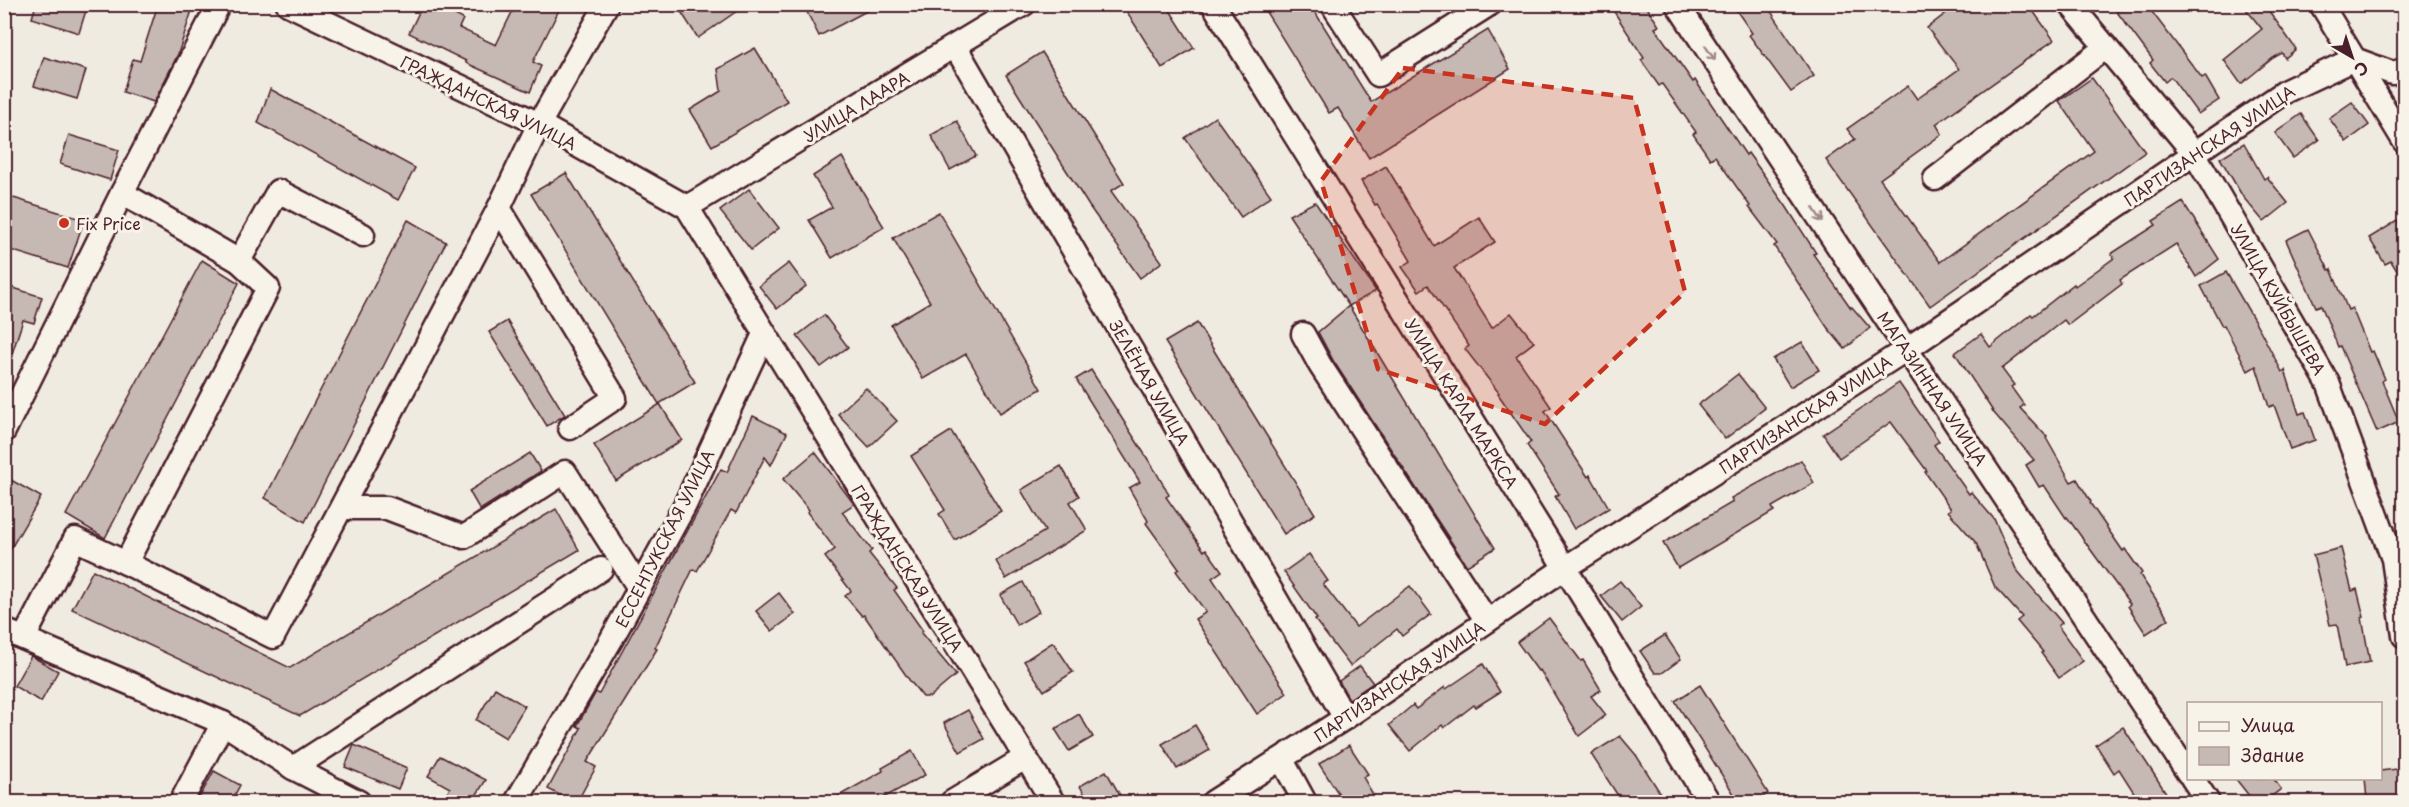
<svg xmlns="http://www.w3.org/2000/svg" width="2409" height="807" viewBox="0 0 2409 807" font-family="'Playpen Sans',sans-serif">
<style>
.building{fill:#c6b8b3;stroke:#4a1f2b;stroke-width:1.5}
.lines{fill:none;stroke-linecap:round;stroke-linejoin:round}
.minor-casing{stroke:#4a1f2b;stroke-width:27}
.minor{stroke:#f7f3e8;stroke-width:22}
.oneway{stroke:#a0898a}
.marked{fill:#c8321e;fill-opacity:0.2;stroke:#c8321e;stroke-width:4.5;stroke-dasharray:12 8;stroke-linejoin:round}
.poi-dot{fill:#c8321e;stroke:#f7f3e8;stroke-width:2}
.labels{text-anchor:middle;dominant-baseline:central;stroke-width:6;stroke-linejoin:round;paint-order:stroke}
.street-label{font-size:16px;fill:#4a1f2b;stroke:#f7f3e8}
.poi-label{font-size:16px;fill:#4a1f2b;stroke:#f7f3e8;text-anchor:start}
</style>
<rect width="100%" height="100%" fill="#f0ebe0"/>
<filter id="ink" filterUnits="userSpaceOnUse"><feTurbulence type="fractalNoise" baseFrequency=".0167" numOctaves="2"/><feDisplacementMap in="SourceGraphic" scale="12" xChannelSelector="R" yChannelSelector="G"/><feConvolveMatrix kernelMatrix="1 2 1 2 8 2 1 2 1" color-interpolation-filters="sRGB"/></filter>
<g filter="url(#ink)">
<g class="building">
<polygon points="36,4 88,4 79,33 32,18"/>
<polygon points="158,4 194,4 178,54 154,102 123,92 133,59 140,61"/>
<polygon points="423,4 434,4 463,19 459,28 496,45 516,4 562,4 533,62 541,66 530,92 466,63 466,61 409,33"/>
<polygon points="676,4 747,4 698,38"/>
<polygon points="803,4 880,4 819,36"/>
<polygon points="1122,4 1166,4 1194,48 1162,68"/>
<polygon points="1261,4 1310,4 1371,102 1488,30 1510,69 1369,158 1338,108 1329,113"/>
<polygon points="1609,4 1645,4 1659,26 1655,28 1693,82 1695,80 1746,155 1748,153 1786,206 1816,253 1813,254 1851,308 1852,307 1870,328 1845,349 1827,327 1774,246 1777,244 1749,207 1750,206 1715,156 1710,159 1693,134 1696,132 1662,84 1659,86 1641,60 1644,58"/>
<polygon points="1732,4 1766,4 1814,76 1791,92 1749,35 1752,33"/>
<polygon points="1958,4 2028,4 2054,40 1936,124 1942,134 1880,179 1940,262 2094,151 2059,101 2092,78 2145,152 1930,306 1826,160 1855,139 1847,129 1908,86 1917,99 1959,69 1927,28"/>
<polygon points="2111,4 2146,4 2202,78 2205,76 2219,100 2198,114 2171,77 2165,82 2150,63 2153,60"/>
<polygon points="2242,4 2264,4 2296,49 2285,58 2282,53 2273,58 2241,84 2224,60 2262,29"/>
<polygon points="755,48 787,101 712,146 690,110 721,91 718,69"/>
<polygon points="1042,52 1124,183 1111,191 1162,262 1140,278 1089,206 1006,75"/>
<polygon points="44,57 86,70 77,99 34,86"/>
<polygon points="270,89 415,168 398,200 258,123"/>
<polygon points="2352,102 2369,125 2346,142 2329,118"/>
<polygon points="2301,114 2319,140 2293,158 2275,133"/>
<polygon points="1215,117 1271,196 1241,217 1185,138"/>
<polygon points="957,121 976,156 950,170 931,135"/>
<polygon points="69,135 119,150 110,180 60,164"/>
<polygon points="2244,143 2264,179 2267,177 2288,203 2264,222 2243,197 2220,158"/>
<polygon points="842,157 884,227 832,258 809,220 832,207 813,176"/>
<polygon points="1386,166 1434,246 1479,217 1495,242 1454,268 1492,328 1511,313 1534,342 1516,356 1551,407 1545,411 1588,477 1590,475 1609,508 1574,529 1555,496 1559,494 1527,445 1531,442 1498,394 1499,393 1465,349 1469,346 1428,285 1419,291 1402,267 1411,261 1377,204 1375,205 1361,181"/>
<polygon points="566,173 695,382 659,404 531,194"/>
<polygon points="749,189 779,228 751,250 720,211"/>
<polygon points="4,195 84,220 68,268 4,248"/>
<polygon points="1315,202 1376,291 1349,306 1289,215"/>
<polygon points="2183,202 2219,259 2196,277 2176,244 2120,280 2122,284 2068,325 2064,320 2002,369 2014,385 2011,387 2024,405 2020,408 2047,437 2046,438 2071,482 2077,479 2091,502 2090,503 2123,551 2125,549 2142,573 2140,575 2169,619 2146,634 2128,606 2130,604 2067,517 2066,518 2044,485 2039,487 2026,465 2034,460 1994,413 1955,353 1981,334 1990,347 2031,314 2033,316 2074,284 2075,286 2114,258 2111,254 2156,225 2153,221"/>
<polygon points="939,212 1041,389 1000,413 966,354 923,379 891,325 930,302 893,238"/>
<polygon points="408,220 446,242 305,522 265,498"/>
<polygon points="2397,221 2404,232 2404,282 2391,261 2385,264 2369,238"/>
<polygon points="2308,229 2329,270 2331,269 2348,310 2352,308 2370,352 2373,351 2385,379 2382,381 2399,422 2377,432 2340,346 2338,347 2321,305 2316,307 2286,240"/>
<polygon points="202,260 239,283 105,538 66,515"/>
<polygon points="789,263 806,286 777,309 759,286"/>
<polygon points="2226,272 2260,330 2282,372 2285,370 2299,414 2305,412 2315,440 2290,449 2274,405 2269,407 2256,366 2248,371 2224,325 2222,326 2201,286"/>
<polygon points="4,285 42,297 34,323 23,320 8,366 4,365"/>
<polygon points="1349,306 1495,548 1467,566 1334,362 1318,332"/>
<polygon points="824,315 848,347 821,367 797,336"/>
<polygon points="507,321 565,415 547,426 489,332"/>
<polygon points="1197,323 1315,514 1284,534 1165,342"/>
<polygon points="1802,342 1819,370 1790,387 1773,359"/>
<polygon points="1091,370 1156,472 1169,495 1166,497 1204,551 1206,549 1222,571 1212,578 1287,693 1257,714 1195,619 1206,612 1176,571 1179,569 1146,523 1148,521 1129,488 1140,482 1076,379"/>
<polygon points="1738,374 1765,408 1725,439 1698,405"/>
<polygon points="1899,383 1939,441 1934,445 1969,494 1971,492 1994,519 2016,569 2062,623 2058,626 2083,661 2059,678 2041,653 2043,652 2017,621 2022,617 1995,587 1976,543 1948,511 1951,509 1925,472 1927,471 1891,422 1839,458 1823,434"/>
<polygon points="866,388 897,421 869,447 838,414"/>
<polygon points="660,404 682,440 616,481 594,445"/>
<polygon points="753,416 787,433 771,465 765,457 736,513 731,510 697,571 693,569 655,648 657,649 587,762 596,767 577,802 573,802 548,789 581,728 577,726 596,692 599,694 721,469 727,472"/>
<polygon points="951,431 1001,511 955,540 939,514 945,510 911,456"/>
<polygon points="815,452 854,504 842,512 872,550 869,553 897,588 894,590 923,631 921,633 956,675 930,697 923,697 910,681 864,615 862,616 845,596 851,591 825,557 835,549 807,512 809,510 783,479"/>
<polygon points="530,453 541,471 480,510 469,491"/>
<polygon points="1801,460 1814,483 1772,507 1774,511 1678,568 1663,543 1733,502 1731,498"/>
<polygon points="1061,466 1079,496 1070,502 1087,530 1006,579 996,561 1045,531 1021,490"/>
<polygon points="4,476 41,497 4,560"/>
<polygon points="556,509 579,550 300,716 72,609 93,570 290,668"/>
<polygon points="2341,548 2352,591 2357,589 2364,617 2362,618 2370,662 2345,667 2337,624 2330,625 2313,555"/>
<polygon points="1309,554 1328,581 1323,584 1356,627 1410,586 1431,614 1402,636 1397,629 1350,666 1315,620 1317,619 1284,572"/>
<polygon points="1620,581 1641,607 1622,622 1601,596"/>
<polygon points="1023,582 1039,612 1017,625 1000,595"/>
<polygon points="779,593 795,614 772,631 756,611"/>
<polygon points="1549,618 1581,661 1583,660 1601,690 1591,696 1606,715 1579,736 1540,670 1538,671 1517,642"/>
<polygon points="1665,635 1681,659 1662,673 1655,673 1640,651"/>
<polygon points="1053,642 1073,672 1044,691 1024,661"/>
<polygon points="31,656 58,671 41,702 14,686"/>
<polygon points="1483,664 1500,692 1476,707 1474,705 1444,728 1442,725 1410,751 1389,725 1413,705 1416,709 1445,687 1446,689"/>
<polygon points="1360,666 1373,683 1349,699 1339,681"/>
<polygon points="1700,685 1768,793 1756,802 1739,802 1675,701"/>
<polygon points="495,688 525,706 506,738 476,720"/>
<polygon points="968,710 984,739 960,752 944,723"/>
<polygon points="1079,714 1093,737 1069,751 1055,729"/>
<polygon points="1195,725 1210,750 1177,769 1162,744"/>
<polygon points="2123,727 2146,762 2172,802 2140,802 2119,769 2114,773 2096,745"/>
<polygon points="1620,736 1636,755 1666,802 1622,802 1591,754"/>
<polygon points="354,745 407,768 398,789 345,767"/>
<polygon points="1349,745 1368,774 1363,777 1377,802 1344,802 1319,764"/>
<polygon points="912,751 925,775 876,802 828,802 883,771 882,768"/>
<polygon points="440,756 486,780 472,802 442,802 450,788 428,776"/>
<polygon points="2397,769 2401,797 2367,800 2365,778 2380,778 2380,771"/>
<polygon points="214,771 240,785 231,802 197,802"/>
<polygon points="1106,771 1124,802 1089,802 1080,786"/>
<polygon points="2235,778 2273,778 2281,789 2264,802 2254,802"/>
</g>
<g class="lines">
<g class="minor-casing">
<g id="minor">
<polyline points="288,4 539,124 687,207 1053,802"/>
<polyline points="1213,4 1565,568 1709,802"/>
<polyline points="1332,4 1378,75 1490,4"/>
<polyline points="1677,4 2188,773"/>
<polyline points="2070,4 2194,153 2328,383 2393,559 2404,636"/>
<polyline points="2321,4 2404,141"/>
<polyline points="955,46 1345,718"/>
<polyline points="1935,179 2106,47"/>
<polyline points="122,193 239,261 278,191 363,235"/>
<polyline points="687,207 1024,4"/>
<polyline points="239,261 268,288 126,563 273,637 499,208"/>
<polyline points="1303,334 1320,365 1487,621"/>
<polyline points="570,428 615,398 499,208 539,124 607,4"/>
<polyline points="4,431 122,193 219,4"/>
<polyline points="342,508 387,508 464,537 565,472 639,588"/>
<polyline points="4,630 223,723 293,768 359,802"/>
<polyline points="24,638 75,539 126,563"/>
<polyline points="1282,760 1305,802"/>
<polyline points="293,768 601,569"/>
<polyline points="2192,778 2208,802"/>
<polyline points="181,802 223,723"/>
<polyline points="516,802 611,640 685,505 764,334"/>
<polyline points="952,802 1025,758"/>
<polyline points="1213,802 1345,718 1565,568 1907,349 2286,91 2354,59 2392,73 2404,70"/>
</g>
</g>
<use href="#minor" class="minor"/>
</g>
<defs><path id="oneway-shaft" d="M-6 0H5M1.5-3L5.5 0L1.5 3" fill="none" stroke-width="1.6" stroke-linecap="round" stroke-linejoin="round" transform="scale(1.5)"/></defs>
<g class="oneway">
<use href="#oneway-shaft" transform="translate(1710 53) rotate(56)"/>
<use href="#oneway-shaft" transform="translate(1818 215) rotate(56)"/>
</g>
</g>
<path class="marked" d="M1403 68 1634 98 1685 292 1545 424 1378 369 1321 181Z"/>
<circle class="poi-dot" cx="64" cy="223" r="6"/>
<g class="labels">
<g class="street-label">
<text transform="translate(489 102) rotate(26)">ГРАЖДАНСКАЯ УЛИЦА</text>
<text transform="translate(856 106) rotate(-31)">УЛИЦА ЛААРА</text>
<text transform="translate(2209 145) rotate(-34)">ПАРТИЗАНСКАЯ УЛИЦА</text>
<text transform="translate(2279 299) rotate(60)">УЛИЦА КУЙБЫШЕВА</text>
<text transform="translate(1150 382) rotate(60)">ЗЕЛЁНАЯ УЛИЦА</text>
<text transform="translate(1933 388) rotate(56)">МАГАЗИННАЯ УЛИЦА</text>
<text transform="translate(1462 403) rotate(58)">УЛИЦА КАРЛА МАРКСА</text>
<text transform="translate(1805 414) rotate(-33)">ПАРТИЗАНСКАЯ УЛИЦА</text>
<text transform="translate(664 538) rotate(-63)">ЕССЕНТУКСКАЯ УЛИЦА</text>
<text transform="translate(908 568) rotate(58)">ГРАЖДАНСКАЯ УЛИЦА</text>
<text transform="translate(1399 681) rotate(-34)">ПАРТИЗАНСКАЯ УЛИЦА</text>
</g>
<g class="poi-label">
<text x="76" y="223">Fix Price</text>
</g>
</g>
<rect width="2409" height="807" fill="none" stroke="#f7f3e8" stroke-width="24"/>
<rect x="12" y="12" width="2385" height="783" fill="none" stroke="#4a1f2b" stroke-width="2" filter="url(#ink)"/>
<rect x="2187" y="702" width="195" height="78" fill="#f7f3e8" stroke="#b29e9c" stroke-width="1.5"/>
<rect x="2199" y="722" width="30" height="9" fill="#f7f3e8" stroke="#b29e9c" stroke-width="1.5"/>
<text x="2241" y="732" font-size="18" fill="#4a1f2b">Улица</text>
<rect x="2199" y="747" width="30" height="18" fill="#c6b8b3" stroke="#b29e9c" stroke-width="1.5"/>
<text x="2241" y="762" font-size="18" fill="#4a1f2b">Здание</text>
<g transform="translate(2352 57) rotate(141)" stroke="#f7f3e8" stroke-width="4.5" paint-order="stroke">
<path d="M0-4.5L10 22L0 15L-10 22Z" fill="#4a1f2b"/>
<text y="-9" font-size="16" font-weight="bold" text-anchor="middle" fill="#4a1f2b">С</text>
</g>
</svg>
